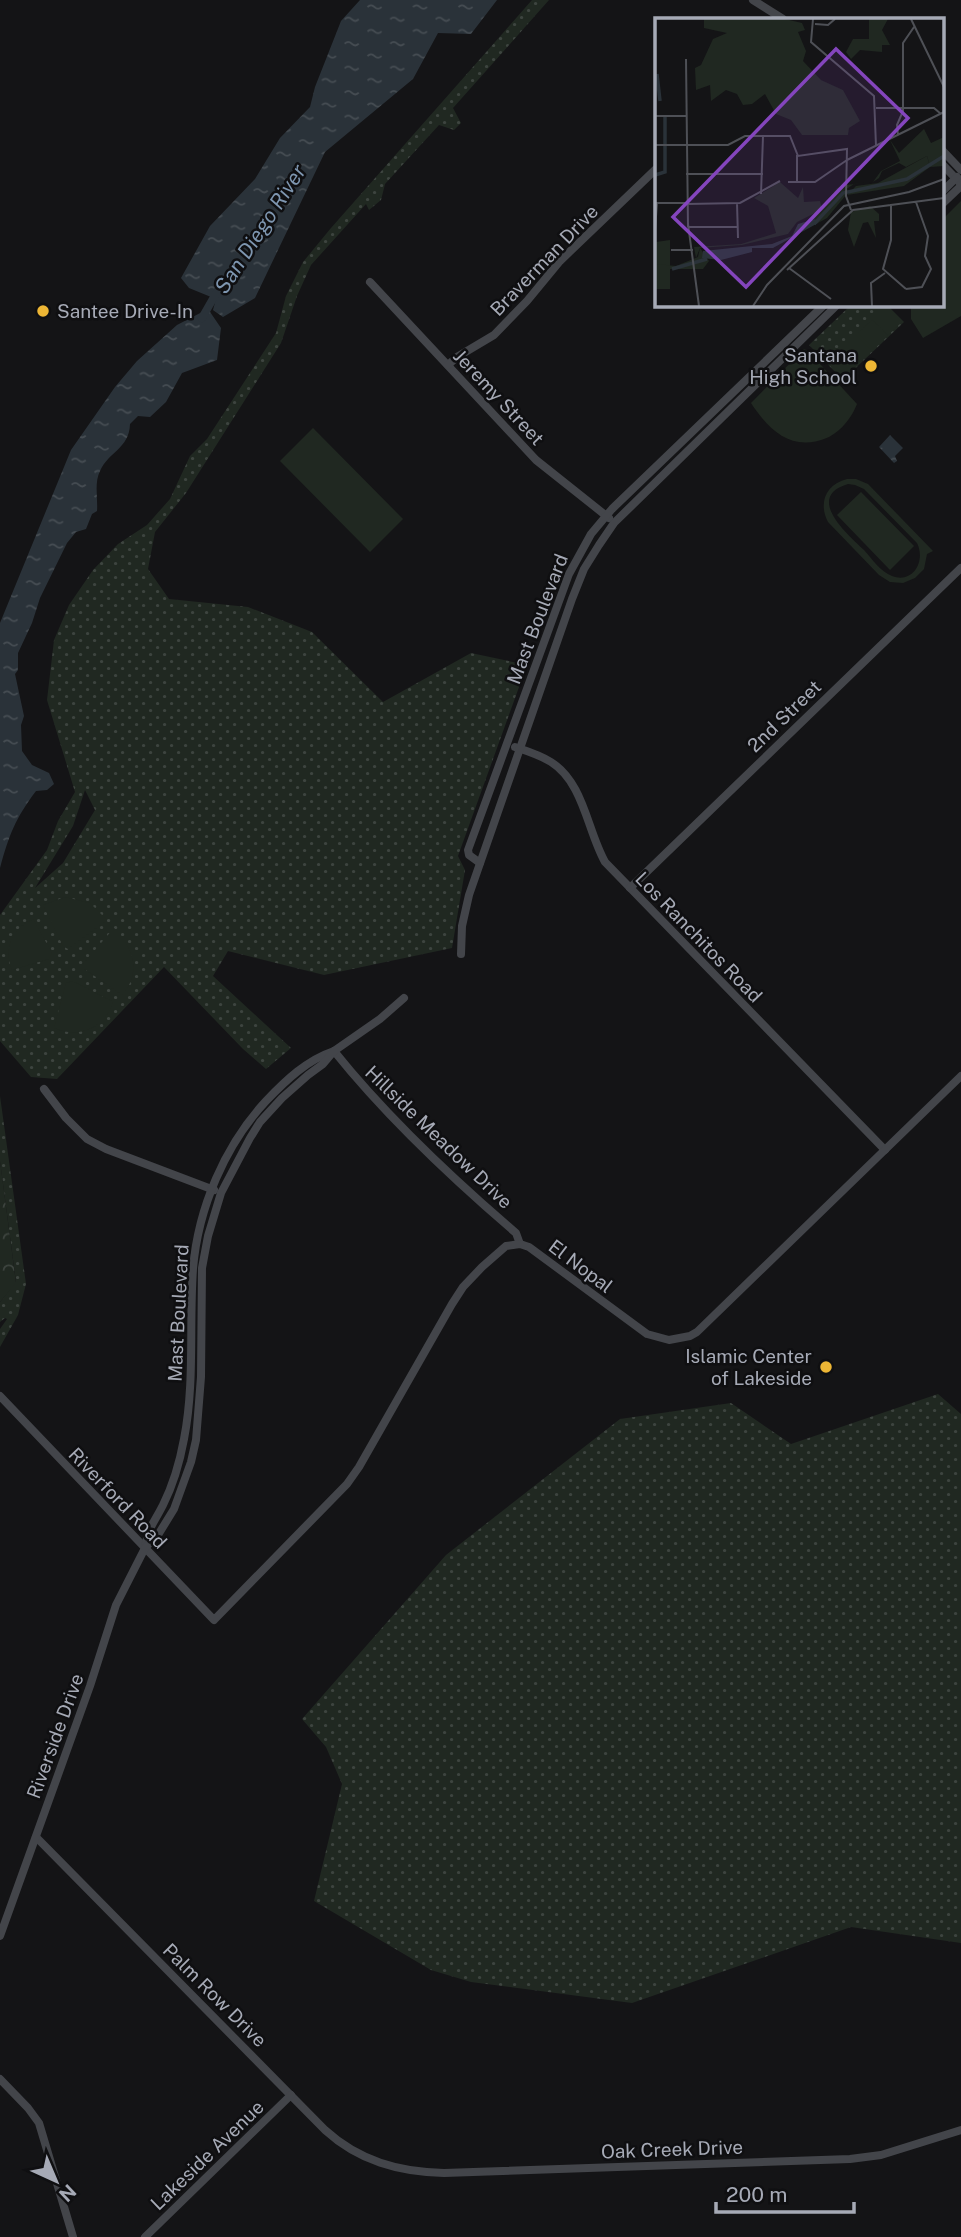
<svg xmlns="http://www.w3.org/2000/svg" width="961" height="2237" viewBox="0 0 961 2237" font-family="'Public Sans',sans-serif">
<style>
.green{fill:url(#green-dots);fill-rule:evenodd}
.forest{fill:url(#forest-crowns)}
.pitch{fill:#202821;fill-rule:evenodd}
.water{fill:url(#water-ripples)}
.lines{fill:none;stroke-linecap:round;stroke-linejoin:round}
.river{stroke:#2a3239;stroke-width:8}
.secondary{stroke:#43454a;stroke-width:8}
.poi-dot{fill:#edb635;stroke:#0f0f11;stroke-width:2.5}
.labels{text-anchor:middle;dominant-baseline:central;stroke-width:5;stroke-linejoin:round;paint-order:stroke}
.street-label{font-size:19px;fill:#a6aab6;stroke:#0f0f11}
.poi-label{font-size:19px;fill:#a6aab6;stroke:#0f0f11;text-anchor:end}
.water-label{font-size:21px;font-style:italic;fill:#7e96b0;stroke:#0f0f11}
.inset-river{fill:none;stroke:#2a3239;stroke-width:3.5}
.inset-road{fill:none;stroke:#4e5056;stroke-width:2}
.view{fill:#8445bd;fill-opacity:0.15;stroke:#8445bd;stroke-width:3.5}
.inset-edge{fill:none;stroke:#a6aab6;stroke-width:3.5}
</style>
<defs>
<pattern id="green-dots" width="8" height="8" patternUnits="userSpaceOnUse" patternTransform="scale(1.75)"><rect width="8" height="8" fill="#202821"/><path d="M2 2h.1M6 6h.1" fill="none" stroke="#3d443f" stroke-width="1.8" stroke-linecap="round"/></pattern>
<pattern id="forest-crowns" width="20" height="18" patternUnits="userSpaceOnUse" patternTransform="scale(1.75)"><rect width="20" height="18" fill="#202821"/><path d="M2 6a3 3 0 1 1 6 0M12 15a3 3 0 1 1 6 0" fill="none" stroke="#3d443f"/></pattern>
<pattern id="water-ripples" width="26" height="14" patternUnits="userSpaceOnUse" patternTransform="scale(1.75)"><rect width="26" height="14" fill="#2a3239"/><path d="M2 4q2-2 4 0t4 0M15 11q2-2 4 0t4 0" fill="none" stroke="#464d53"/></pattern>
</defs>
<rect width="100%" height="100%" fill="#141416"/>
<g class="green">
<path d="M532 0H549L453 108 461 123 454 130 439 125 385 184 381 200 369 210 366 204 311 265 297 296 281 343 186 493 155 532 148 569 169 599 248 607 312 632 383 702 471 653 527 665 458 856 465 870 452 948 324 975 228 951 213 976 291 1048 266 1069 243 1049 164 967 57 1079 31 1077 0 1041V915L47 850 58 821 75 792 47 700 54 640 69 605 93 570 118 544 147 525 170 499 190 456 207 439 276 333 286 296 303 262 331 228ZM85 790 95 810 63 863 35 888 73 826Z"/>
<polygon points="851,305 887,305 904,322 843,380 809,345"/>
<polygon points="0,1096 26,1284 18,1315 0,1347 0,1329 7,1319 5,1318 0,1322 0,1302 16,1282 0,1161"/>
<polygon points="938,1394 961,1414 961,1943 851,1927 632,2003 471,1982 431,1970 314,1901 342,1784 326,1747 302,1719 446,1555 620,1419 731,1403 791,1444"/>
</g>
<polygon class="forest" points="0,1161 16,1283 0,1302"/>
<g class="pitch">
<polygon points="961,201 961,316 923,338 911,319 911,305 942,304 942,220"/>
<polygon points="886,306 902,322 888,335 882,329 888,336 874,349 858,333 872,320 881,328 872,319"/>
<polygon points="856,335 872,351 858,364 852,359 858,365 844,378 828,362"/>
<path d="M804 349 808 351 857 404C852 417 842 430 829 437 793 453 770 432 751 403Z"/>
<polygon points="313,428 403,519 370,552 280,461"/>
<path d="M847 479H856L868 484 933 551 927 554 924 569 915 578 903 583 890 582 879 575 828 522C818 503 826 484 847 479ZM848 484 855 485 864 489 917 543C926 561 913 584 892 576 881 572 872 559 864 550 848 535 804 497 848 484Z"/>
<polygon points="861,492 914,546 890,570 837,515"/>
<polygon points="65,897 90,903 107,920 68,949 63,946 43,905"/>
<path d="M33 919 52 953 49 959 12 970C3 948 12 929 33 919Z"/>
<path d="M114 928C133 947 142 973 122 995L83 968V964Z"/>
<path d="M73 981 113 1002C105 1028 79 1039 54 1028L66 983Z"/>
</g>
<g class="water">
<polygon points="360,0 497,0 471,34 438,33 413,79 325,152 255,298 223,317 213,310 216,299 189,288 181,278 210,226 255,179 280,138 310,107 315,87 341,21"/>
<path d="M208 309 221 328 217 360 182 373 166 402 150 417 138 416 130 424C129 449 109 451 100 471 94 483 98 498 97 511L92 514 86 529 76 532 67 543 40 598 32 623 18 653V670L15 674 24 716 21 725 22 751 32 765 49 773 54 784 47 790 36 791C15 819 9 835 0 868V623L71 450 115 387 137 361 177 325Z"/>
<polygon points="890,435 903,448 895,456 897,461 894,463 879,447"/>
</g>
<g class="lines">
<polyline class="river" points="202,318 218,290"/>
<g class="secondary">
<polyline points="753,0 783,19"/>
<polyline points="942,150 961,170"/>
<polyline points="942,164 961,184"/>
<polyline points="942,192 957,177"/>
<polyline points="942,204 961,186"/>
<polyline points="370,282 536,460 609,518"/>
<polyline points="448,365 457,357 494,335 527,301 560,261 656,169"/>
<path d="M515 747C527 751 540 755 551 762 584 783 587 830 605 862L885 1150"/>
<polyline points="480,863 469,855 468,850 569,574 591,534 612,509 825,304"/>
<polyline points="630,888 961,568"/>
<polyline points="461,954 462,926 469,895 572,599 584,569 599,545 614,523 838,304"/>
<path d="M334 1051C386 1116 453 1179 516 1233L520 1244"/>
<polyline points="44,1089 66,1118 87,1139 106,1149 214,1190"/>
<polyline points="0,1396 214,1620 347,1484 359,1467 452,1304 463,1287 482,1267 506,1246 520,1244 529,1247 647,1334 669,1340 690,1336 697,1332 961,1076"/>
<path d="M145 1548C148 1527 154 1523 163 1505 173 1485 180 1461 184 1439 195 1383 189 1325 193 1269 198 1208 225 1145 266 1101 286 1080 307 1060 334 1051"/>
<path d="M36 1837 325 2130C359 2161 399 2172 444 2173L850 2159 881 2155 961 2130"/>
<polyline points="0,1936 90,1686 116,1605 145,1548 158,1535 174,1509 191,1462 196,1440 201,1377 202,1268 208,1236 221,1193 250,1138 260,1122 282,1098 308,1075 323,1064 334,1051 380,1019 404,998"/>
<polyline points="0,2079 28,2108 39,2123 73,2237"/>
<polyline points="145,2237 291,2095"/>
</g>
</g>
<g class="poi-dot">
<circle cx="43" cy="311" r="7"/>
<circle cx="871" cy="366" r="7"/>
<circle cx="826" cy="1367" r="7"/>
</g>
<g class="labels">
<g class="street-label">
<text transform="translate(544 260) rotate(-46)">Braverman Drive</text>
<text transform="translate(499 397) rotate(47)">Jeremy Street</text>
<text transform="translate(537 619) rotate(-69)">Mast Boulevard</text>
<text transform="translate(784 716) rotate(-44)">2nd Street</text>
<text transform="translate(699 937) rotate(46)">Los Ranchitos Road</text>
<text transform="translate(439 1137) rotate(44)">Hillside Meadow Drive</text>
<text transform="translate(581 1266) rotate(37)">El Nopal</text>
<text transform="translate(178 1313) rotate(-87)">Mast Boulevard</text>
<text transform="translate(118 1498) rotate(46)">Riverford Road</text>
<text transform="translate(55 1736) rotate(-70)">Riverside Drive</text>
<text transform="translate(215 1995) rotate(45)">Palm Row Drive</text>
<text transform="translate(672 2149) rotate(-2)">Oak Creek Drive</text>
<text transform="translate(207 2155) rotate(-44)">Lakeside Avenue</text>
</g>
<g class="poi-label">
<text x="57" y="311" text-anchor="start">Santee Drive-In</text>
<text x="857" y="355">Santana<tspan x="857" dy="22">High School</tspan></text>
<text x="812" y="1356">Islamic Center<tspan x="812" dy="22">of Lakeside</tspan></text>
</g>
<g class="water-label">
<text transform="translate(260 229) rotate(-57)">San Diego River</text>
</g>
</g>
<g transform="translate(655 18)">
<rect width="289" height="289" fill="#141416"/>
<path d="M49 1H130L147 5 150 12 143 14 151 33 148 43 166 62 188 72 205 103 194 110 193 117H147L136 102 121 96 110 76 97 86 88 87 82 76 71 72 56 83 55 67 41 72 40 50 46 47 58 21 72 15 49 10ZM214 1H233L227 12 235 27H227V34L205 32 196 41 191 34 198 21H214ZM269 111 276 125 289 119V148L275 149 272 138 251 149 244 145 227 153 224 160 218 164 199 166 193 170 182 171 168 191 142 204 133 216 87 227 45 230 41 240 39 229 86 226 121 215 113 188 99 180 125 164 143 180 148 169 149 184 165 183 167 191 182 170 191 167 218 164 226 153 245 143 235 122 244 135ZM215 188 224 196V203H219L221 220 213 204 208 205 199 229 193 212 196 194ZM15 222V271H0L1 224Z" fill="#202821"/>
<path d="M272 138 275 149 249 168 192 177 201 168 223 165ZM190 170 191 177 172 200 163 205 157 200 182 171ZM45 230 54 243 48 251H4L5 262 0 265V246L21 248 43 239Z" fill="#202821"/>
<path d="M160 201 163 205 118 230H97V234L66 242 47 240 48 233 117 226 137 218 143 206Z" fill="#2a3239"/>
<path class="inset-river" d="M2 56 5 83M10 99V126M0 157 10 154V127M159 206 188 175 252 161 289 138M17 251 52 241"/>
<path class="inset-road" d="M158 1 156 24 219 78 221 128M256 1 289 69M160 6 173 7 180 1M31 41 33 209M221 90H279L286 96M0 98H31M243 117 242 107 248 93V25L259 9M0 127H31M31 127H73L90 118H135L143 138 192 131 191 178 196 192M142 137V165M192 142 289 94M31 156H108M133 164H160L192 142M106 176 108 118M0 185H32M82 185 83 220M32 186 85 185 125 163M236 186V222L228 251 251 271M33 206 44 288M33 209H83M0 212 2 185M16 232H38M134 250 176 281M132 252 198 192 289 180M251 271 267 269 276 251 270 238 273 218 261 184M98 288 112 267 189 188 254 174 289 161M217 288 216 265 230 255"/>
<path class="view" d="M181 31 253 100 91 269 18 199Z"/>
<rect width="289" height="289" class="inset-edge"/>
</g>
<g transform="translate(56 2181) rotate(136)" stroke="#0f0f11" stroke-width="5" paint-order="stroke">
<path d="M0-5L12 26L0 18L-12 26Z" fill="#a6aab6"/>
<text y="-10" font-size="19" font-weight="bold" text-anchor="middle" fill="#a6aab6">N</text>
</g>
<path d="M716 2202v10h138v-10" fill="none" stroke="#a6aab6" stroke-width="3.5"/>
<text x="726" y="2202" font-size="21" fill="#a6aab6" stroke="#0f0f11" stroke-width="5" paint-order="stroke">200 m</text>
</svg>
